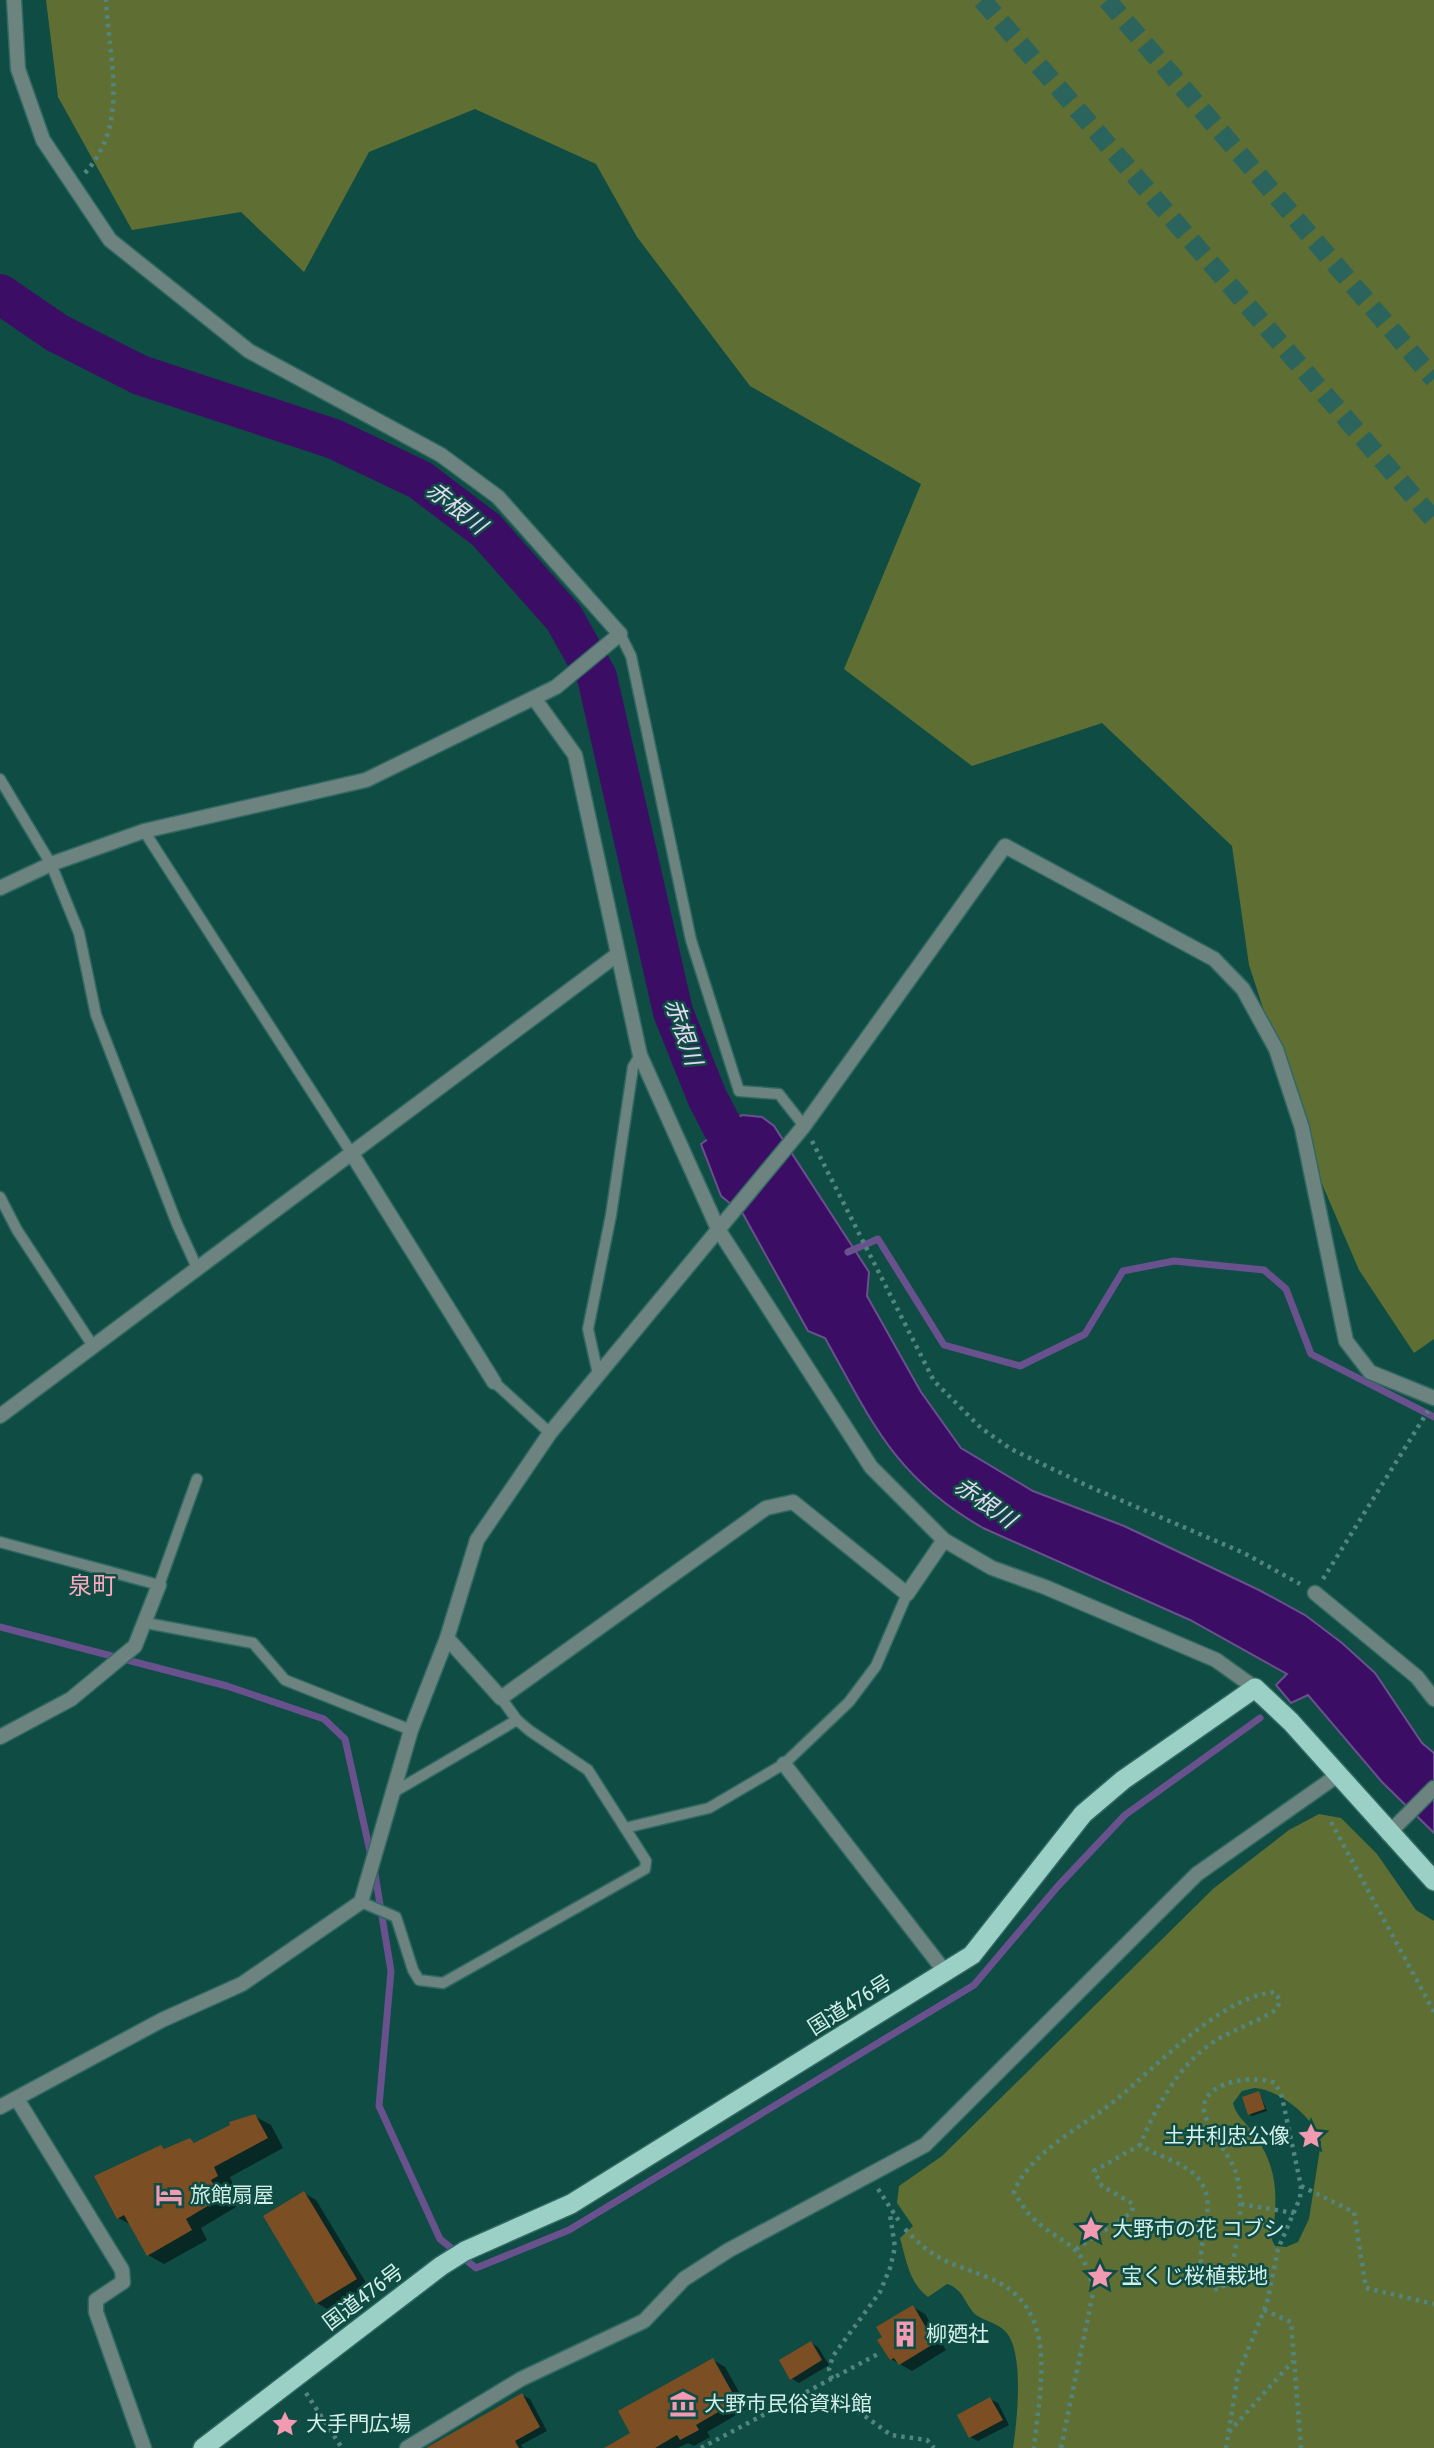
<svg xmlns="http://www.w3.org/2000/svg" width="1434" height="2448" viewBox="0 0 1434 2448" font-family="'Roboto Condensed','Noto Sans JP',sans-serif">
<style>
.green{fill:#5f6f33;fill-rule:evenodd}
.water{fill:#3c0d65;stroke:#69518d;stroke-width:2}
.shadow{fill:#0007}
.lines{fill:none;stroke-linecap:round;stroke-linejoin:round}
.stream{stroke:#69518d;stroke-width:7}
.river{stroke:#3c0d65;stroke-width:40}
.building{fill:#7b4e23}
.trunk-tunnel{stroke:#2b645d;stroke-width:19;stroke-dasharray:19 10;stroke-linecap:butt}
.service-casing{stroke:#316962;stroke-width:13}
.minor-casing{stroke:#316962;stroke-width:17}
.tertiary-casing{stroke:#316962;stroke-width:17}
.trunk-casing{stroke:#316962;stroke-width:22}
.path{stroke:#52857e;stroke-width:4.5;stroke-dasharray:3.5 5;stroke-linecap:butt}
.service{stroke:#6c837f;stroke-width:10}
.minor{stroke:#6c837f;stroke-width:14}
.tertiary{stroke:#6c837f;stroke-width:14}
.trunk{stroke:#9ad0c6;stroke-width:19}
.labels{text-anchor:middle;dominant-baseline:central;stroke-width:5;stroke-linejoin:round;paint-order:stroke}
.street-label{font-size:21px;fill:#d2efe9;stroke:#0e4c44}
.poi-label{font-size:21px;fill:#d2efe9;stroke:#0e4c44;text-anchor:start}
.water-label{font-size:23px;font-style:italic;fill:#e3daf2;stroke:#0e4c44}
.quarter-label{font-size:24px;fill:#fdaac0;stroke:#0e4c44}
</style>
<rect width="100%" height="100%" fill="#0e4c44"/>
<g class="green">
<polygon points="46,0 1434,0 1434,1339 1414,1353 1359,1270 1316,1170 1249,965 1232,846 1102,723 972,766 844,669 921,484 750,386 637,237 596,164 475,109 369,152 304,272 241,212 132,230 58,97"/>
<path d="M1319 1814 1341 1818 1377 1854 1416 1910 1434 1921V2448H1013C1017 2422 1025 2350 1005 2331 997 2323 985 2321 976 2315 964 2304 964 2289 947 2284L928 2297C909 2283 906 2259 900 2238L913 2226 897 2203 899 2186 942 2156 1214 1888 1289 1830ZM1254 2088C1279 2089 1314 2117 1321 2142L1309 2219 1298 2242 1286 2247 1275 2246 1272 2240C1278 2196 1279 2167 1251 2130 1244 2120 1236 2116 1233 2103L1242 2091Z"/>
</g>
<path class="water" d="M742 1115 762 1117 774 1126 869 1272 867 1296 921 1392 961 1448 1033 1491 1124 1526 1259 1590 1305 1615 1342 1643 1375 1673 1422 1743 1434 1753V1833L1382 1782 1308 1695 1291 1703 1276 1685 1287 1674 1190 1620 983 1528C895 1478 872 1422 825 1338L808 1331 743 1214 721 1196 701 1144Z"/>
<g class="shadow">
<polygon points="1259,2093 1267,2111 1252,2116 1249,2114"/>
<polygon points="254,2116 271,2125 283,2148 230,2177 233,2185 226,2190 236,2207 201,2228 207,2240 164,2264 148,2255 132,2225 118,2218 161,2147 167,2150 190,2140 197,2144"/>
<polygon points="304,2193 316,2200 368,2286 329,2310 317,2303"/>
<polygon points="913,2307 925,2314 946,2350 912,2371 891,2359"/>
<polygon points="811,2343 818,2347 829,2365 799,2383 791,2378"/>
<polygon points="713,2360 725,2367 748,2408 707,2432 710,2437 694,2446 688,2443 678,2448 641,2448"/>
<polygon points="522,2395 530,2399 547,2431 521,2445 523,2448 436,2448"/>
<polygon points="990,2399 998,2403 1009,2425 978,2441 970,2437"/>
</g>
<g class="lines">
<g class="stream">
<polyline points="848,1252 878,1239 944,1345 1020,1366 1085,1334 1123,1271 1174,1261 1264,1270 1286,1289 1311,1354 1434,1417"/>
<polyline points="0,1627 227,1686 324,1719 345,1739 371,1856"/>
<polyline points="374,1868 391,1971 379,2106 440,2239 476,2268 569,2230 974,1985 1058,1886 1125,1815 1260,1718"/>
</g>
<polyline class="river" points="0,294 57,333 140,375 334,439 420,480 486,530 564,618 597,677 673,1012 707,1097 723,1128 753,1173"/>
</g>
<g class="building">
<polygon points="1259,2091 1265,2109 1248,2115 1242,2097"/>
<polygon points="255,2114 268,2138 214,2167 218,2176 211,2180 221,2198 186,2219 192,2230 147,2256 124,2215 117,2219 94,2176 161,2145 164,2149 190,2138 194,2143 230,2125 229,2122"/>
<polygon points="304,2191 357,2279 316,2304 263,2216"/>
<polygon points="913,2305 935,2343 899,2365 894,2358 890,2360 877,2340 882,2337 876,2327"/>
<polygon points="811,2341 822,2360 790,2380 779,2360"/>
<polygon points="713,2358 737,2401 696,2425 699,2430 680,2440 677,2435 655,2448 604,2448 630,2433 618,2411"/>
<polygon points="522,2393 540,2427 515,2441 519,2448 426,2448"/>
<polygon points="990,2397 1003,2420 969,2438 957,2415"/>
</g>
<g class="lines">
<g class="trunk-tunnel">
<polyline points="982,0 1434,520"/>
<polyline points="1107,0 1434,379"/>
</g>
<g class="service-casing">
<g id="service">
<polyline points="620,634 631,656 691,940 739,1091 779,1094 804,1126"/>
<polyline points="0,779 51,864 79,933 96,1015 177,1224 198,1270"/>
<polyline points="144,831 352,1154"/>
<polyline points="0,1197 17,1230 93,1346"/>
<polyline points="598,1374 588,1329 611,1215 633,1067 640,1055"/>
<polyline points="494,1382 550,1433"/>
<polyline points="0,1542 159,1585 197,1479"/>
<polyline points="146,1623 253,1643 285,1680 411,1730"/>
<polyline points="394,1792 517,1720"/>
<polyline points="625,1828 709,1808 784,1764 849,1702 876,1666 907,1594"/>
<polyline points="361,1902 396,1917 413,1970 419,1980 443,1983 645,1869 646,1861 588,1770 530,1731 517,1720 501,1698"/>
</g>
</g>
<g class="minor-casing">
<g id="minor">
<polyline points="534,698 575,755 640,1055 718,1229 871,1467 944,1540 992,1568 1045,1587 1216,1660 1255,1688"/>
<polyline points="0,888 51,864 144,831 366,780 556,687 620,634"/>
<polyline points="352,1154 494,1382"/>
<polyline points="0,1416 618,954"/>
<polyline points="1315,1593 1417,1677 1434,1699"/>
<polyline points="447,1638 501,1698 766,1508 793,1502 907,1594 944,1540"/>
<polyline points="0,1737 71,1699 135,1646 159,1585"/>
<polyline points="784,1764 946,1973"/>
<polyline points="1388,1834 1434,1788"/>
<polyline points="17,2099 122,2270 123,2282 96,2300 96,2312 144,2448"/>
<polyline points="0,2107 162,2020 242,1984 361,1902 411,1730 447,1638 477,1540 550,1433 804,1126 1005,846 1214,959 1243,989 1276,1049 1302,1128 1346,1341 1370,1372 1434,1398"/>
<polyline points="407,2448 521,2379 644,2321 684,2279 729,2250 925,2145 1197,1874 1338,1775"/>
</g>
</g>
<g class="tertiary-casing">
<polyline id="tertiary" points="14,0 18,69 43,140 110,240 249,351 441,455 498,497 620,634"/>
</g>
<g class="trunk-casing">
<polyline id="trunk" points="203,2448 441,2266 465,2251 571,2204 972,1955 1083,1814 1123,1780 1255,1688 1291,1722 1434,1881"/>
</g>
<g class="path">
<path d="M85 173C130 123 109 62 106 0"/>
<polyline points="812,1141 934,1381 981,1428 1011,1449 1090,1487 1244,1553 1300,1584"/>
<polyline points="1323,1579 1428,1411"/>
<polyline points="1331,1822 1434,2012"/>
<polyline points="1301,2186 1354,2212 1366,2288 1434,2304"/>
<polyline points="878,2189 899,2221"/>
<polyline points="1241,2204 1294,2213"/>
<path d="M905 2229C934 2261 949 2262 987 2277 1061 2306 1040 2385 1034 2448"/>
<polyline points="1076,2249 1132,2212 1133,2204 1102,2186 1094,2171 1140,2145"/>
<polyline points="1264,2310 1291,2322 1301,2448"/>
<polyline points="832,2379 829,2369 833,2356 880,2292 890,2268 895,2247 890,2215 893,2212"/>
<polyline points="306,2393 342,2448"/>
<polyline points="803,2394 821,2406 855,2409 891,2435 927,2440 934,2448"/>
<polyline points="1229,2432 1293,2361"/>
<polyline points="701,2448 880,2353"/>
<path d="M1061 2448 1093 2293C1087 2240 1058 2245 1030 2215 1024 2209 1019 2200 1014 2192L1016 2187C1035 2150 1080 2128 1112 2103 1155 2069 1218 1998 1274 1992L1280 2000 1277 2009C1257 2022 1235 2029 1215 2041 1179 2064 1156 2107 1140 2145 1157 2156 1179 2161 1194 2174 1221 2199 1199 2233 1201 2264 1202 2273 1208 2282 1213 2289H1221L1229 2280C1236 2245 1246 2208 1236 2173 1230 2154 1201 2122 1204 2105 1208 2080 1256 2075 1275 2083L1282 2097 1301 2186 1300 2198 1278 2249 1267 2303 1238 2374 1226 2448"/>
</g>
<use href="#service" class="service"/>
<use href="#minor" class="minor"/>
<use href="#tertiary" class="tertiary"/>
<use href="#trunk" class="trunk"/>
</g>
<defs>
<g id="sight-bare" transform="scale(2.1)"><path d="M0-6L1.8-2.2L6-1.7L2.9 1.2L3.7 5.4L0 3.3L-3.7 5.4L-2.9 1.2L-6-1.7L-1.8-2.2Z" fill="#f19ab2" stroke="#0e4c44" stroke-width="2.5" paint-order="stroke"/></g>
<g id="hotel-bare" transform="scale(2.1)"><path d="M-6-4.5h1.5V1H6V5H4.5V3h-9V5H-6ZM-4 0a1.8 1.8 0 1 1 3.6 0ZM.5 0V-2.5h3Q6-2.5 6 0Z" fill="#f19ab2" stroke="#0e4c44" stroke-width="2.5" paint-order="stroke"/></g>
<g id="building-bare" transform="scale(2.1)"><path d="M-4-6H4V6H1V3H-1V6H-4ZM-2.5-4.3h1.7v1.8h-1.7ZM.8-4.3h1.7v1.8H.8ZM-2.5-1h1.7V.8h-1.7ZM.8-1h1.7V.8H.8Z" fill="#f19ab2" stroke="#0e4c44" stroke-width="2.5" paint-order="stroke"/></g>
<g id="museum-bare" transform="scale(2.1)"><path d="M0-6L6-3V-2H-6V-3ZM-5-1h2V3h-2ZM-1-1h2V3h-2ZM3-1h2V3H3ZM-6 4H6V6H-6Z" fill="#f19ab2" stroke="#0e4c44" stroke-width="2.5" paint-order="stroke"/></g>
</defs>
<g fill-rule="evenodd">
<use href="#sight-bare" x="1311" y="2136"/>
<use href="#hotel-bare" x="169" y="2195"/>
<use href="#sight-bare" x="1091" y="2229"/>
<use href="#sight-bare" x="1100" y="2276"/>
<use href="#building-bare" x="905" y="2334"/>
<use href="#museum-bare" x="683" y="2404"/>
<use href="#sight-bare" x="285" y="2424"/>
</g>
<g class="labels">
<g class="street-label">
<text transform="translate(850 2005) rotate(-32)">国道476号</text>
<text transform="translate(363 2297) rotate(-37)">国道476号</text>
</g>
<g class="poi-label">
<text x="1290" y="2136" text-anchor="end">土井利忠公像</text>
<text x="190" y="2195">旅館扇屋</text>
<text x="1112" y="2229">大野市の花 コブシ</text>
<text x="1121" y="2276">宝くじ桜植栽地</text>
<text x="926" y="2334">柳廼社</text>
<text x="704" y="2404">大野市民俗資料館</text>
<text x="306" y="2424">大手門広場</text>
</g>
<g class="water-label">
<text transform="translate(456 508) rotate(38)">赤根川</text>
<text transform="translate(683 1032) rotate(71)">赤根川</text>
<text transform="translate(985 1503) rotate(35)">赤根川</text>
</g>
<g class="quarter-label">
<text x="92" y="1586">泉町</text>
</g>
</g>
</svg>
